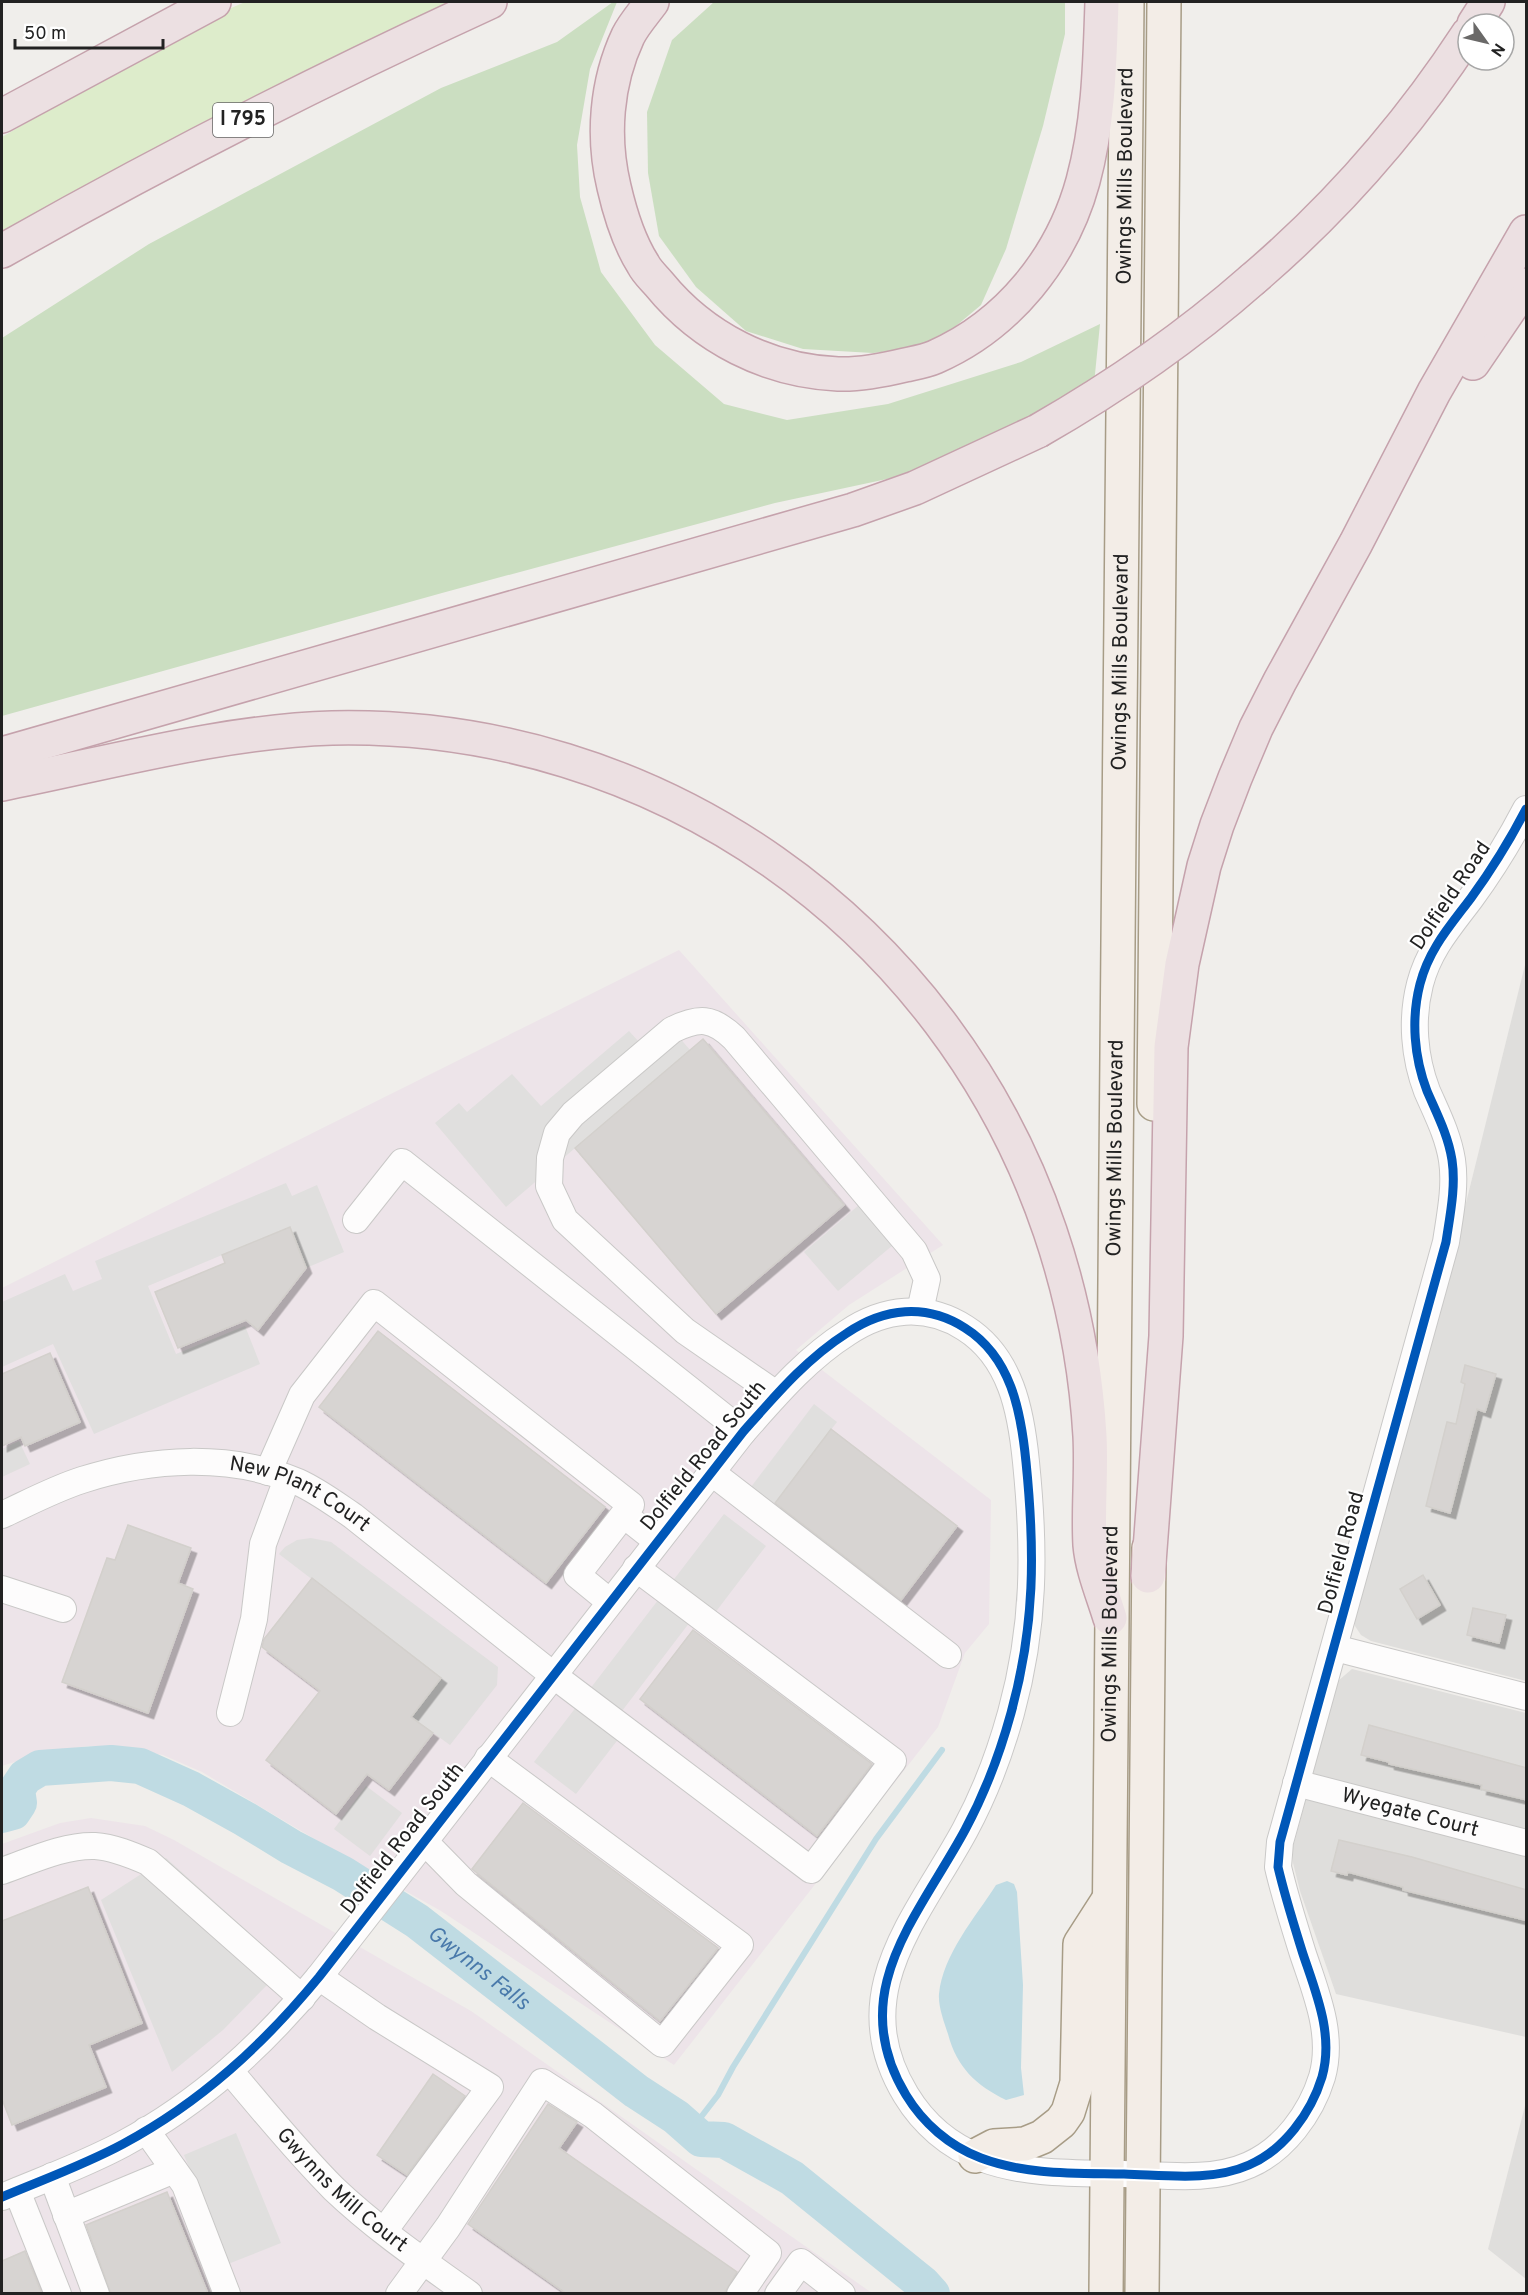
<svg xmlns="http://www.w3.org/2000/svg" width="1528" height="2295" viewBox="0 0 1528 2295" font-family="Overpass,sans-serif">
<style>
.residential{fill:#dfdedc}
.industrial{fill:#ede4e9}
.grass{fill:#ddeccb}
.forest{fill:#cbdec1}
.parking{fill:#e0dfde}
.water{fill:#bfdbe3}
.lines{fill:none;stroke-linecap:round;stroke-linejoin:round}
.stream{stroke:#bfdbe3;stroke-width:6}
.river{stroke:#bfdbe3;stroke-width:36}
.building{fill:#d7d4d2;stroke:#d3d0cc;stroke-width:1.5;filter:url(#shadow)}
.minor-casing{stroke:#c9c8c7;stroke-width:28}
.major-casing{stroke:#a79c86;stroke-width:36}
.highway-casing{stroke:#c5a2ac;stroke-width:36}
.minor{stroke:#fdfcfc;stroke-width:26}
.major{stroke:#f3ede7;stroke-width:33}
.highway{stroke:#ece0e2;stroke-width:33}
.highway-bridge-casing{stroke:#c5a2ac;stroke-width:36;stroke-linecap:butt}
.highway-bridge{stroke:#ece0e2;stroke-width:33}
.cycleway-casing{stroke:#fff;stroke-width:13}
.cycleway{stroke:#0057b8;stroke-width:9}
.labels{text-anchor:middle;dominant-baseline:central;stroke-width:4.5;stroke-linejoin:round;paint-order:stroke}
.shield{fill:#fff;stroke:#646464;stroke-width:1.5}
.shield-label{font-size:20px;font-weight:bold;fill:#222}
.street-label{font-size:21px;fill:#222;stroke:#fff}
.water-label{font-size:22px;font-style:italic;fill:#4a7aab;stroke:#fff}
</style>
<defs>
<filter id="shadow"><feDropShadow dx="5.5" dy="5.5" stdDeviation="0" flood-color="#0004"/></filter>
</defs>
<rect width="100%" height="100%" fill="#f0eeeb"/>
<g class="residential">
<polygon points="1526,961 1526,1681 1371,1641 1361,1635 1355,1626 1354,1616 1429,1352"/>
<polygon points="1352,1669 1526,1713 1526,2037 1336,1994 1300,1891 1293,1863 1293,1847 1338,1681"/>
<polygon points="1526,2102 1526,2279 1488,2249"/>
</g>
<g class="industrial">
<polygon points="679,950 943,1245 849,1305 796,1350 991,1500 989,1624 965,1653 938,1727 674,2065 441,1911 345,1857 202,1772 163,1755 130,1749 88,1746 46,1752 2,1766 2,1288"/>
<polygon points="91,1818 145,1826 174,1840 471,2011 872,2293 2,2294 2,1844 60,1823"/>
</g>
<polygon class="grass" points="245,2 456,2 2,242 2,137 199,22"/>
<g class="forest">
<polygon points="613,2 617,2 590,69 577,145 580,197 601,272 655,345 724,404 787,420 888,404 1021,362 1100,324 1094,384 995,436 915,473 775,503 442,593 2,716 2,338 149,244 441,88 557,42"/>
<polygon points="714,2 1065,2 1065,34 1043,126 1006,249 981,305 932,346 873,353 803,349 746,331 696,287 659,236 648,173 647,112 672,40"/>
</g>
<g class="parking">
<polygon points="666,1022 690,1050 506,1207 435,1123 459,1103 467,1112 512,1074 541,1106 629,1031 640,1043"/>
<polygon points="286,1183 292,1196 317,1185 344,1252 306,1268 289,1227 148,1286 176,1354 245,1326 260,1364 94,1434 53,1344 2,1367 2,1302 65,1274 73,1291 102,1279 95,1261"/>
<polygon points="859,1205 893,1245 838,1291 804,1252"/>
<polygon points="814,1404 837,1422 773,1505 751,1487"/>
<polygon points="19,1441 30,1464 2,1477 2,1449"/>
<polygon points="724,1514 766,1546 705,1626 693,1618 622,1711 633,1720 576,1794 534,1762"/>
<polygon points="311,1538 331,1542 498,1667 497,1685 450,1745 411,1717 441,1678 279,1554 285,1547 297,1540"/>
<polygon points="366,1786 402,1813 370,1856 334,1829"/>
<polygon points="166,1858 284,1964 268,1984 223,2030 172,2072 101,1900"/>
<polygon points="236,2133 281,2243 228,2264 184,2155"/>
</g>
<path class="water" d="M1007 1881 1014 1884 1017 1892 1023 1985 1021 2068 1024 2095 1006 2100C976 2085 957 2068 948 2034 944 2022 938 2006 939 1994 943 1954 975 1918 996 1885Z"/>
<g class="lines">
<polyline class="stream" points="691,2130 718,2095 733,2067 876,1839 942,1750"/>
<path class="river" id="s1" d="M2 1815 13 1812 19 1803 17 1789 25 1777 40 1768 111 1763 140 1766 191 1789 245 1819 291 1847 343 1874 417 1921 636 2091 676 2117 701 2139 724 2140 792 2178 923 2284 932 2294"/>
</g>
<g class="building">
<polygon points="703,1039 844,1205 716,1314 575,1148"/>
<polygon points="290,1227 306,1268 258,1330 246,1320 178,1348 155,1292 225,1263 222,1255"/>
<polygon points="378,1331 605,1507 546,1583 319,1407"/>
<polygon points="50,1353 80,1422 25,1446 21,1437 2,1446 2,1374"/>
<polygon points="1465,1365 1496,1374 1485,1412 1477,1409 1450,1513 1426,1506 1447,1422 1456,1424 1465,1384 1461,1382"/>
<polygon points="831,1429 957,1526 901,1600 775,1503"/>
<polygon points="128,1525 191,1548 178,1583 193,1589 148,1713 62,1682 107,1558 115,1560"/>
<polygon points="1423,1575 1440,1605 1417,1619 1400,1589"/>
<polygon points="312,1578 441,1678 411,1717 433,1733 389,1790 367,1774 336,1814 266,1760 320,1691 262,1647 264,1639"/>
<polygon points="1473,1608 1506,1615 1499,1643 1467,1635"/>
<polygon points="693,1630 872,1764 817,1836 640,1699"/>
<polygon points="1369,1725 1527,1768 1527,1800 1481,1789 1482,1785 1389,1764 1389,1762 1361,1755"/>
<polygon points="523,1803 718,1948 660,2021 472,1869"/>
<polygon points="1339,1840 1412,1857 1527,1890 1525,1920 1403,1890 1403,1887 1348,1872 1347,1875 1331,1871"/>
<polygon points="88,1887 142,2023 89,2045 106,2087 12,2125 2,2099 2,1921"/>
<polygon points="433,2074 465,2096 407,2175 377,2155"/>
<polygon points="548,2104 577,2122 559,2148 737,2272 724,2294 567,2294 468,2224"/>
<polygon points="167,2192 208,2294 111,2294 86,2225"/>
<polygon points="25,2251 42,2294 2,2294 2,2261"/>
</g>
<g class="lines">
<g class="minor-casing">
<g id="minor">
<polyline points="356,1220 402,1162 743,1432"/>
<path d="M776 1394 685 1331 565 1220 549 1186 550 1158 557 1133 573 1114 672 1030C699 1017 712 1017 734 1038L914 1251 927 1279 920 1311"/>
<polyline points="268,1472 302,1395 374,1303 631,1505 577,1575 610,1602"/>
<polyline points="711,1472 948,1655"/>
<path id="s2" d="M2 1515C28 1503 54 1489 82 1480 151 1458 230 1453 298 1482 318 1491 335 1504 353 1516L553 1675 811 1870 893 1761 636 1568"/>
<polyline points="624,1515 657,1541"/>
<polyline points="2,1589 63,1609"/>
<polyline points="1335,1648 1526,1697"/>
<polyline points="230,1713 254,1619 263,1544 287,1479"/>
<path id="s3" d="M1296 1783 1526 1843"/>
<polyline points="424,1841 466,1884 662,2044 740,1945 488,1758"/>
<path d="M2 1871C31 1861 63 1845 95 1846 113 1847 132 1855 148 1862L302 1998"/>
<polyline points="319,1977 377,2017 490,2087 384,2231"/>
<path id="s4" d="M230 2071C264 2111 297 2152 334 2189 375 2228 423 2261 469 2294"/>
<polyline points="146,2130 185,2185 227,2294"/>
<polyline points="52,2176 96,2294"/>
<polyline points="17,2191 58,2294"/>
<path d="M2 2197C42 2180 84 2165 123 2144 201 2102 263 2045 319 1977L743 1432C775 1396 806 1359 847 1333 884 1308 926 1303 965 1328 1011 1357 1021 1411 1026 1462 1035 1551 1035 1626 1011 1713 1000 1753 985 1793 965 1830 918 1917 844 1993 906 2095 923 2123 949 2146 981 2158 1026 2175 1076 2173 1124 2174 1164 2175 1211 2182 1249 2165 1284 2150 1311 2113 1322 2077 1334 2035 1316 1993 1303 1954 1294 1925 1285 1897 1278 1867L1280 1842 1446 1242C1450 1215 1456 1187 1452 1160 1448 1135 1437 1114 1427 1091 1414 1057 1411 1019 1420 984 1429 949 1450 926 1471 898 1492 869 1510 840 1526 809"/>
<polyline points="66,2215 174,2170"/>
<polyline points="399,2294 448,2227 542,2082 593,2115 768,2253 740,2294"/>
<polyline points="778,2294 801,2262 842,2294"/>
</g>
</g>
<g class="major-casing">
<g id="major">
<polyline points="1154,1104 1164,2"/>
<polyline points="975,2156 994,2146 1025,2144 1042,2137 1061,2122 1068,2112 1077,2083 1080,1944 1107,1902"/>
<path id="s5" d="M1106 2294C1109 1529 1121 766 1127 2"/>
<polyline points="1142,2294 1149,1548"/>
</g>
</g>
<g class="highway-casing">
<g id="highway">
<path d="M652 2C644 13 634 24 628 36 606 83 602 137 614 187 620 213 629 242 643 264 647 272 654 278 659 284 703 338 768 371 838 374 860 375 884 370 905 365 914 363 926 361 935 357 1008 325 1062 258 1083 181 1099 122 1100 62 1102 2"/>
<polyline points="1474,24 1488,2"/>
<polyline points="2,116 214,2"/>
<path d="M2 251C161 161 324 78 490 2"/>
<path d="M1253 279C1336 208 1408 126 1468 34"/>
<polyline points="1473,363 1526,285"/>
<polyline points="2,754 853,510 915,488 1038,431"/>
<path d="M2 784C108 763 224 731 332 728 655 721 946 924 1050 1231 1072 1296 1086 1368 1090 1436 1092 1473 1088 1509 1090 1545 1092 1569 1103 1595 1110 1618"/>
<polyline points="1148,1576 1166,1336 1171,1047 1182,964 1204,866 1217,825 1235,778 1256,728 1280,681 1356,543 1434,392 1526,232"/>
</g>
</g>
<use href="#minor" class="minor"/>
<use href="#major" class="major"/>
<use href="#highway" class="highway"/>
<g class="highway-bridge-casing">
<path id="highway-bridge" d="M1038 431C1115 387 1186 338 1253 279"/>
</g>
<use href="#highway-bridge" class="highway-bridge"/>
<g class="cycleway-casing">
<path id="cycleway" d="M2 2197C42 2180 84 2165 123 2144 201 2102 263 2045 319 1977L743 1432C775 1396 806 1359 847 1333 884 1308 926 1303 965 1328 1011 1357 1021 1411 1026 1462 1035 1551 1035 1626 1011 1713 1000 1753 985 1793 965 1830 918 1917 844 1993 906 2095 923 2123 949 2146 981 2158 1026 2175 1076 2173 1124 2174 1164 2175 1211 2182 1249 2165 1284 2150 1311 2113 1322 2077 1334 2035 1316 1993 1303 1954 1294 1925 1285 1897 1278 1867L1280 1842 1446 1242C1450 1215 1456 1187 1452 1160 1448 1135 1437 1114 1427 1091 1414 1057 1411 1019 1420 984 1429 949 1450 926 1471 898 1492 869 1510 840 1526 809"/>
</g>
<use href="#cycleway" class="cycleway"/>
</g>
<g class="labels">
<rect class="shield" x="213" y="103" width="60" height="34" rx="4.5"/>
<g class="shield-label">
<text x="243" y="120">I 795</text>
</g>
<g class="street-label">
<text stroke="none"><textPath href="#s5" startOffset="2118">Owings Mills Boulevard</textPath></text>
<text stroke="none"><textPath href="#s5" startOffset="1632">Owings Mills Boulevard</textPath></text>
<text transform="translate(1451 896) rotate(-56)">Dolfield Road</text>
<text stroke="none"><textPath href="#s5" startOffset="1146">Owings Mills Boulevard</textPath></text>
<text transform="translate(704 1456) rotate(-51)">Dolfield Road South</text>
<text stroke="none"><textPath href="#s2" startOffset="314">New Plant Court</textPath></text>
<text transform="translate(1342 1553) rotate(-75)">Dolfield Road</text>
<text stroke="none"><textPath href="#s5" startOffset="660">Owings Mills Boulevard</textPath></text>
<text stroke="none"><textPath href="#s3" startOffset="118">Wyegate Court</textPath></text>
<text transform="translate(403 1839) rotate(-52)">Dolfield Road South</text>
<text stroke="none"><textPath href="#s4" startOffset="164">Gwynns Mill Court</textPath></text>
</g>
<g class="water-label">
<text stroke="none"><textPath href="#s1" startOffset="564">Gwynns Falls</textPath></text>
</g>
</g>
<rect width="1528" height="2295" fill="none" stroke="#222222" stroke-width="6"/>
<g transform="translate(1486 42) rotate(124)"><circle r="28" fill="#ffffff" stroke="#a7a7a7" stroke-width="1.5"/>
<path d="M0-4.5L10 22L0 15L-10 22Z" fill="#6a6968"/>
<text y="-9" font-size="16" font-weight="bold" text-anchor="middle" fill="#222222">N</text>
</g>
<path d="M15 39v9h148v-9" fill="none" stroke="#222222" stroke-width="3"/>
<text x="24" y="39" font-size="18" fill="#222222" stroke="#ffffff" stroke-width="4.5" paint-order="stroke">50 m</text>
</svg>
